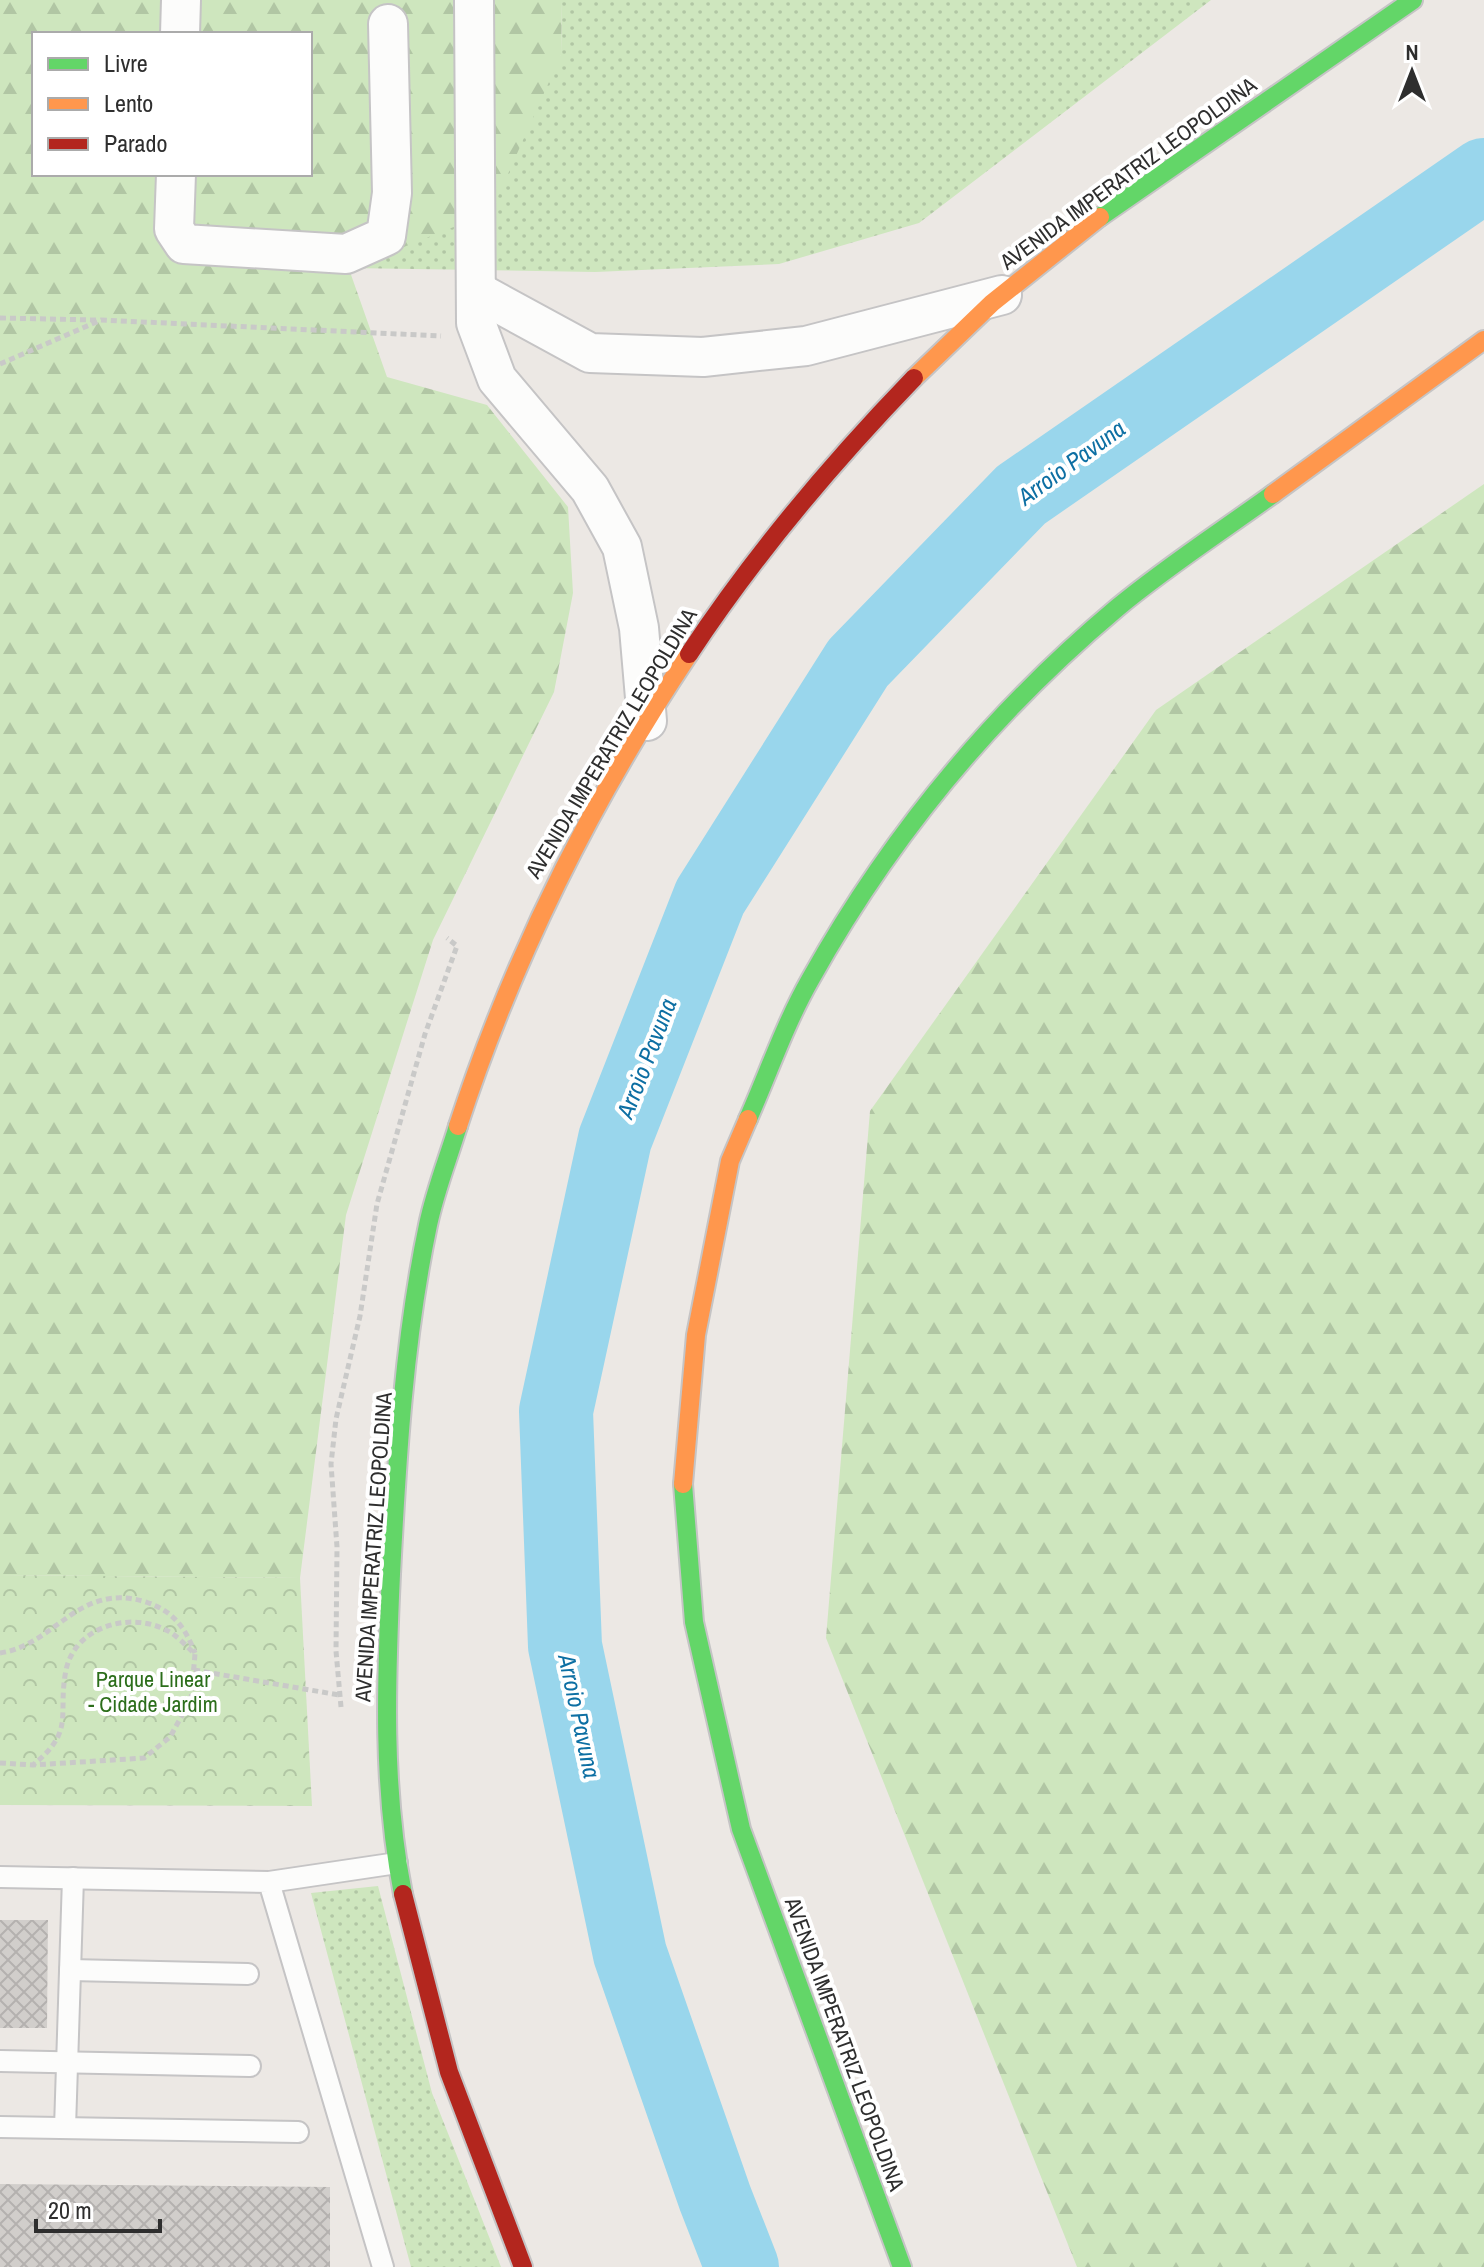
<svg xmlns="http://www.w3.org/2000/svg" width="1484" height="2267" viewBox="0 0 1484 2267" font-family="'Archivo Narrow',sans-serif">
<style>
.grass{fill:url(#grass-dots)}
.forest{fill:url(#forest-firs);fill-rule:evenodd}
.park{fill:url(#park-crowns)}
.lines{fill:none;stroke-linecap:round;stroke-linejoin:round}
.river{stroke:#99d6ec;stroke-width:74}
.building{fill:url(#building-cross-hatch)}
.lane-casing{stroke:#c5c4c5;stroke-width:24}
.street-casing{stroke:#c5c4c5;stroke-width:42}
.fast-casing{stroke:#c5c4c5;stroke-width:22}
.slow-casing{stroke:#c5c4c5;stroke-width:22}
.jam-casing{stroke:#c5c4c5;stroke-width:22}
.path{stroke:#c9c9c8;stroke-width:5;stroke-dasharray:6 4;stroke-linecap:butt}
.lane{stroke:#fcfcfb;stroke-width:20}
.street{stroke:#fcfcfb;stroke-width:38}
.fast{stroke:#63d668;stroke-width:18}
.slow{stroke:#ff974d;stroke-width:18}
.jam{stroke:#b3261e;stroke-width:18}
.labels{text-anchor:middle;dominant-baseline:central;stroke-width:8;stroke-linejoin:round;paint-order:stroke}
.street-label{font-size:22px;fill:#2e2e2e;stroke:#fff}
.park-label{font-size:22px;fill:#2c6e1b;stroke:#fff}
.water-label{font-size:24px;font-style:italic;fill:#0d6fa3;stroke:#fff}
</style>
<defs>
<pattern id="grass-dots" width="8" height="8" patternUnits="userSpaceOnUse" patternTransform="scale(2)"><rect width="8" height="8" fill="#cee6be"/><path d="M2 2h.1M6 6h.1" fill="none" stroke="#b1c6a4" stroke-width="1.8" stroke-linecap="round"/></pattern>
<pattern id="forest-firs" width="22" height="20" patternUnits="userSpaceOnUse" patternTransform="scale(2)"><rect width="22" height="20" fill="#cee6be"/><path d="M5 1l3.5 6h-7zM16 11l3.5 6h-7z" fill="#b1c6a4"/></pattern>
<pattern id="park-crowns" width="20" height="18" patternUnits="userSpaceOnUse" patternTransform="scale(2)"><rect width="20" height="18" fill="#cee6be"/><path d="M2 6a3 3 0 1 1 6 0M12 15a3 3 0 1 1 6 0" fill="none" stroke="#b1c6a4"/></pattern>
<pattern id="building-cross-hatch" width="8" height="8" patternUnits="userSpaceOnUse" patternTransform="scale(2)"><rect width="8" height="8" fill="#d1cecb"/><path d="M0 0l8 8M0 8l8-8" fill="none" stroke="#b4b1af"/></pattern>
</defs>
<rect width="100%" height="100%" fill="#ece8e4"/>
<g class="grass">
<polygon points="562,0 1211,0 919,223 779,264 595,272 349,268 561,55"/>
<polygon points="378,1886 432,2093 501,2267 411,2267 311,1893"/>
</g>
<g class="forest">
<path d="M0 0H562L561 55 491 212 349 269 387 377 487 405 568 507 573 593 554 692 433 940 346 1215 300 1578 0 1575ZM34 34H310V174H34Z"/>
<polygon points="1484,484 1484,2267 1077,2267 826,1638 870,1111 1156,710"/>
</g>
<polygon class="park" points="0,1575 300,1578 312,1806 0,1805"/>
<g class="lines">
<polyline class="river" points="742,2267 715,2198 630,1954 565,1646 556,1411 615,1139 710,897 858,663 1021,495 1484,175"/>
</g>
<g class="building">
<polygon points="0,1920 48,1920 47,2028 0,2028"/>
<polygon points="0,2184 330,2187 330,2267 0,2267"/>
</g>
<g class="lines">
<g class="lane-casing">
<g id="lane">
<polyline points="0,1877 269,1882 383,2267"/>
<polyline points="269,1882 397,1863"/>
<polyline points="70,1970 248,1974"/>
<polyline points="0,2061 250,2066"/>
<polyline points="0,2127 298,2132"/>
<polyline points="65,2128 73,1878"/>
</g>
</g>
<g class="street-casing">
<g id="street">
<polyline points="474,0 476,323 497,379 590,489 622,547 639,628 647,721"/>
<polyline points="180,34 181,0"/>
<polyline points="176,174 174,229 184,244 346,254 386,236 392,193 388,24"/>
<polyline points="478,292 590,353 703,357 806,346 1002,295"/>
</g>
</g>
<g class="fast-casing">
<g id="fast">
<polyline points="1100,217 1413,0"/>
<path d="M748 1119C768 1074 785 1024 810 980 889 838 992 713 1117 608 1166 567 1222 531 1273 494"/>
<polyline points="683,1484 694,1622 741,1829 902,2267"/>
<path d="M403 1894C382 1788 386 1681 391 1574 397 1458 404 1339 428 1225 435 1191 448 1159 458 1126"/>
</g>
</g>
<g class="slow-casing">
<g id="slow">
<polyline points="914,378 992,303 1100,217"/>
<polyline points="1273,494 1484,340"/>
<path d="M458 1126C513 958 591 801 689 654"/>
<polyline points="683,1484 696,1335 730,1161 748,1119"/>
</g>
</g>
<g class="jam-casing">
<g id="jam">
<path d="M689 654C755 554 831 464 914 378"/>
<polyline points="403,1894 449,2072 523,2267"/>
</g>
</g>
<g class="path">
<polyline points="0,318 96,320"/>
<polyline points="0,364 101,320 441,336"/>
<path d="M0 1653C56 1645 78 1581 146 1602 173 1611 185 1627 195 1653"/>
<polyline points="194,1670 339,1695"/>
<polyline points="341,1707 336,1651 337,1547 331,1464 336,1419 360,1316 377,1204 425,1034 457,946 447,938"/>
<path d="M0 1763 33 1765 144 1758 170 1737 191 1699 195 1654C186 1646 177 1635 166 1630 129 1611 75 1627 66 1670 57 1716 76 1730 33 1765"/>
</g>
<use href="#lane" class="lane"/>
<use href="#street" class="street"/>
<use href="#fast" class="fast"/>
<use href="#slow" class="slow"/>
<use href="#jam" class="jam"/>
</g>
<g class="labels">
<g class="street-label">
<text transform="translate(1128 173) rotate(-36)">AVENIDA IMPERATRIZ LEOPOLDINA</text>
<text transform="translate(611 743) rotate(-59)">AVENIDA IMPERATRIZ LEOPOLDINA</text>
<text transform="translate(373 1547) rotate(-86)">AVENIDA IMPERATRIZ LEOPOLDINA</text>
<text transform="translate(845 2044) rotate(70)">AVENIDA IMPERATRIZ LEOPOLDINA</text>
</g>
<g class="park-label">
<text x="153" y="1679">Parque Linear<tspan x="153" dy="25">- Cidade Jardim</tspan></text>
</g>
<g class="water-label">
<text transform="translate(1071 462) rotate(-36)">Arroio Pavuna</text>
<text transform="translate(646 1058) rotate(-69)">Arroio Pavuna</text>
<text transform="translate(580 1716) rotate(78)">Arroio Pavuna</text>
</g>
</g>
<rect x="32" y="32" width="280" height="144" fill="#ffffff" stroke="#ababab" stroke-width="2"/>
<rect x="48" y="58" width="40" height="12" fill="#63d668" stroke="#ababab" stroke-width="2"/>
<text x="104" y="72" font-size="24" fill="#2e2e2e">Livre</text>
<rect x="48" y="98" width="40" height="12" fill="#ff974d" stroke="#ababab" stroke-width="2"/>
<text x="104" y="112" font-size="24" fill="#2e2e2e">Lento</text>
<rect x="48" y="138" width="40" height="12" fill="#b3261e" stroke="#ababab" stroke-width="2"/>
<text x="104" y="152" font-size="24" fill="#2e2e2e">Parado</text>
<g transform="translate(1412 72)" stroke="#ffffff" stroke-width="6" paint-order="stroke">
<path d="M0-6L14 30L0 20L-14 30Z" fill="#2e2e2e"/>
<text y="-12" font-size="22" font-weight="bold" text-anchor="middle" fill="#2e2e2e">N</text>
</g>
<path d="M36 2219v12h124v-12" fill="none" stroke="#2e2e2e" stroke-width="4"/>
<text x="48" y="2219" font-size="24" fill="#2e2e2e" stroke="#ffffff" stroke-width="6" paint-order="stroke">20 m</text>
</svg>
